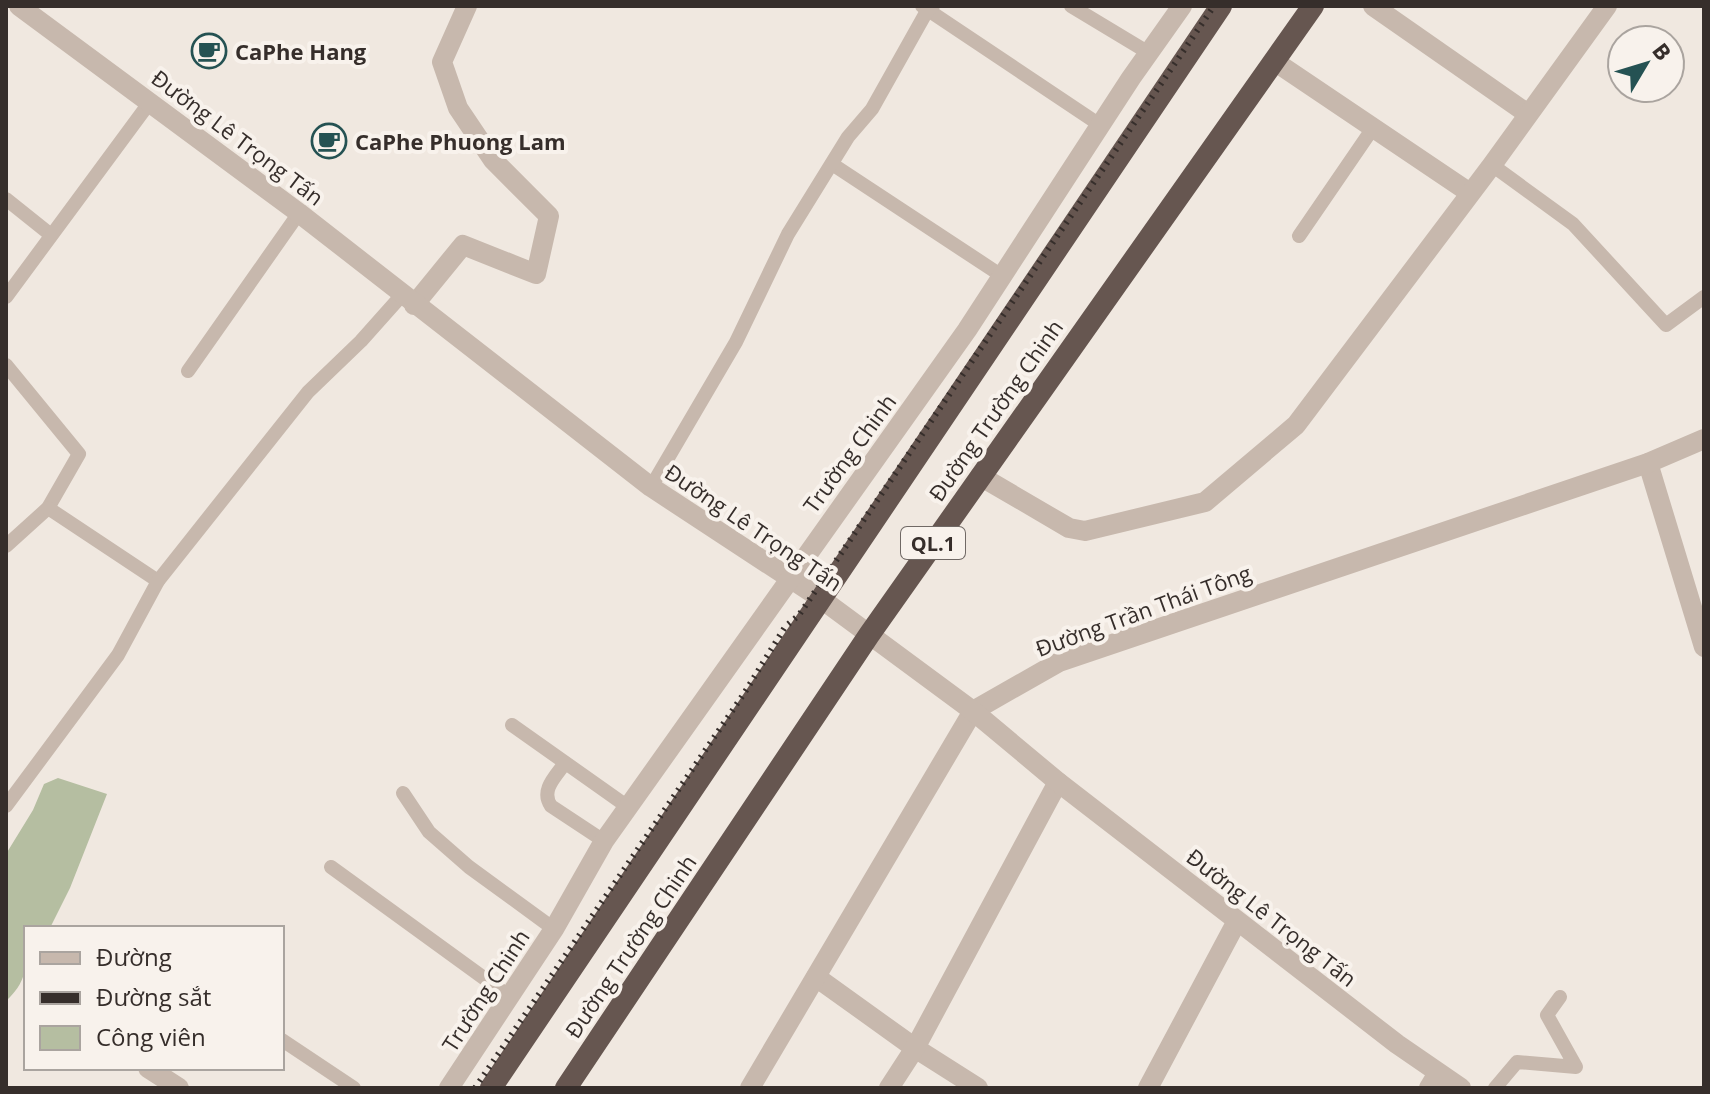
<svg xmlns="http://www.w3.org/2000/svg" width="1710" height="1094" viewBox="0 0 1710 1094" font-family="'Open Sans',sans-serif">
<style>
.green{fill:#b5bea1}
.lines{fill:none;stroke-linecap:round;stroke-linejoin:round}
.service{stroke:#c7b8ad;stroke-width:14}
.minor{stroke:#c7b8ad;stroke-width:20}
.tertiary{stroke:#c7b8ad;stroke-width:20}
.trunk{stroke:#665650;stroke-width:22}
.rail{stroke:#362e2b;stroke-width:6;stroke-dasharray:2 6;stroke-linecap:butt}
.labels{text-anchor:middle;dominant-baseline:central;stroke-width:8;stroke-linejoin:round;paint-order:stroke}
.shield{fill:#f8f2ec;stroke:#706965;stroke-width:2}
.shield-label{font-size:20px;font-weight:bold;fill:#362e2b}
.poi-label{font-size:22px;font-weight:bold;fill:#362e2b;stroke:#f8f2ec;text-anchor:start}
.street-label{font-size:22px;fill:#362e2b;stroke:#f8f2ec}
</style>
<rect width="100%" height="100%" fill="#f0e8e0"/>
<path class="green" d="M58 778 107 794 70 888 50 928H26C26 960 31 978 6 1001V854L33 810 44 784Z"/>
<g class="lines">
<g class="service">
<polyline points="922,6 1100,125"/>
<polyline points="1071,6 1149,53"/>
<polyline points="832,164 1002,276"/>
<polyline points="1492,165 1573,224 1666,325 1704,297"/>
<polyline points="6,199 51,235"/>
<polyline points="1299,236 1373,128"/>
<polyline points="6,297 150,102"/>
<polyline points="6,365 79,454 48,508 6,546"/>
<polyline points="188,371 299,213"/>
<polyline points="651,487 736,342 788,234 848,137 872,109 927,11 933,6"/>
<polyline points="48,508 158,581"/>
<polyline points="512,725 628,807"/>
<path d="M565 763C556 776 540 790 551 806L604 841"/>
<polyline points="403,793 429,832 469,867 554,929"/>
<polyline points="6,806 118,655 158,581 308,392 361,341 402,295"/>
<polyline points="331,867 510,997"/>
<polyline points="282,1040 354,1088"/>
<polyline points="1495,1088 1517,1062 1576,1067 1547,1015 1560,997"/>
</g>
<g class="minor">
<polyline points="1373,6 1528,114"/>
<polyline points="1274,61 1470,193"/>
<polyline points="414,305 463,245 536,274 549,216 493,160 458,108 442,62 467,6"/>
<polyline points="1648,463 1704,647"/>
<polyline points="980,476 1069,528 1085,531 1205,502 1296,425 1492,165 1607,6"/>
<polyline points="816,977 915,1048 978,1088"/>
<polyline points="148,1068 179,1088"/>
<polyline points="750,1088 973,711 1059,662 1648,463 1704,439"/>
<polyline points="889,1088 915,1048 1058,782"/>
<polyline points="1148,1088 1237,921"/>
<polyline points="1429,1088 1438,1073"/>
</g>
<g class="tertiary">
<polyline points="19,6 299,213 651,487 820,598 973,711 1058,782 1397,1044 1461,1088"/>
<polyline points="449,1088 554,929 604,841 967,330 1131,78 1182,6"/>
</g>
<g class="trunk">
<polyline points="491,1088 1221,6"/>
<polyline points="566,1088 869,635 1313,6"/>
</g>
<polyline class="rail" points="475,1088 745,692 785,627 799,615 1214,6"/>
</g>
<defs>
<g id="cafe-ring" transform="scale(1.8)"><circle r="9.5" fill="#f8f2ec" stroke="#255253" stroke-width="1.5"/><path d="M-5.5-4.5H6V0H3Q3 3.5 0 3.5H-2.5Q-5.5 3.5-5.5 0ZM3-3.2v2h1.7v-2ZM-6 4.5H4V6H-6Z" fill="#255253"/></g>
</defs>
<g fill-rule="evenodd">
<use href="#cafe-ring" x="209" y="51"/>
<use href="#cafe-ring" x="329" y="141"/>
</g>
<g class="labels">
<rect class="shield" x="901" y="527" width="64" height="32" rx="6"/>
<g class="shield-label">
<text x="933" y="543">QL.1</text>
</g>
<g class="poi-label">
<text x="235" y="51">CaPhe Hang</text>
<text x="355" y="141">CaPhe Phuong Lam</text>
</g>
<g class="street-label">
<text transform="translate(238 137) rotate(37)">Đường Lê Trọng Tấn</text>
<text transform="translate(995 410) rotate(-55)">Đường Trường Chinh</text>
<text transform="translate(849 453) rotate(-54)">Trường Chinh</text>
<text transform="translate(754 527) rotate(34)">Đường Lê Trọng Tấn</text>
<text transform="translate(1143 610) rotate(-20)">Đường Trần Thái Tông</text>
<text transform="translate(1272 917) rotate(38)">Đường Lê Trọng Tấn</text>
<text transform="translate(630 946) rotate(-56)">Đường Trường Chinh</text>
<text transform="translate(485 990) rotate(-57)">Trường Chinh</text>
</g>
</g>
<rect width="1710" height="1094" fill="none" stroke="#362e2b" stroke-width="16"/>
<rect x="24" y="926" width="260" height="144" fill="#f8f2ec" stroke="#aaa49f" stroke-width="2"/>
<rect x="40" y="952" width="40" height="12" fill="#c7b8ad" stroke="#aaa49f" stroke-width="2"/>
<text x="96" y="966" font-size="24" fill="#362e2b">Đường</text>
<rect x="40" y="992" width="40" height="12" fill="#362e2b" stroke="#aaa49f" stroke-width="2"/>
<text x="96" y="1006" font-size="24" fill="#362e2b">Đường sắt</text>
<rect x="40" y="1026" width="40" height="24" fill="#b5bea1" stroke="#aaa49f" stroke-width="2"/>
<text x="96" y="1046" font-size="24" fill="#362e2b">Công viên</text>
<g transform="translate(1646 64) rotate(52)"><circle r="38" fill="#f8f2ec" stroke="#aaa49f" stroke-width="2"/>
<path d="M0-6L14 30L0 20L-14 30Z" fill="#255253"/>
<text y="-12" font-size="22" font-weight="bold" text-anchor="middle" fill="#362e2b">B</text>
</g>
</svg>
